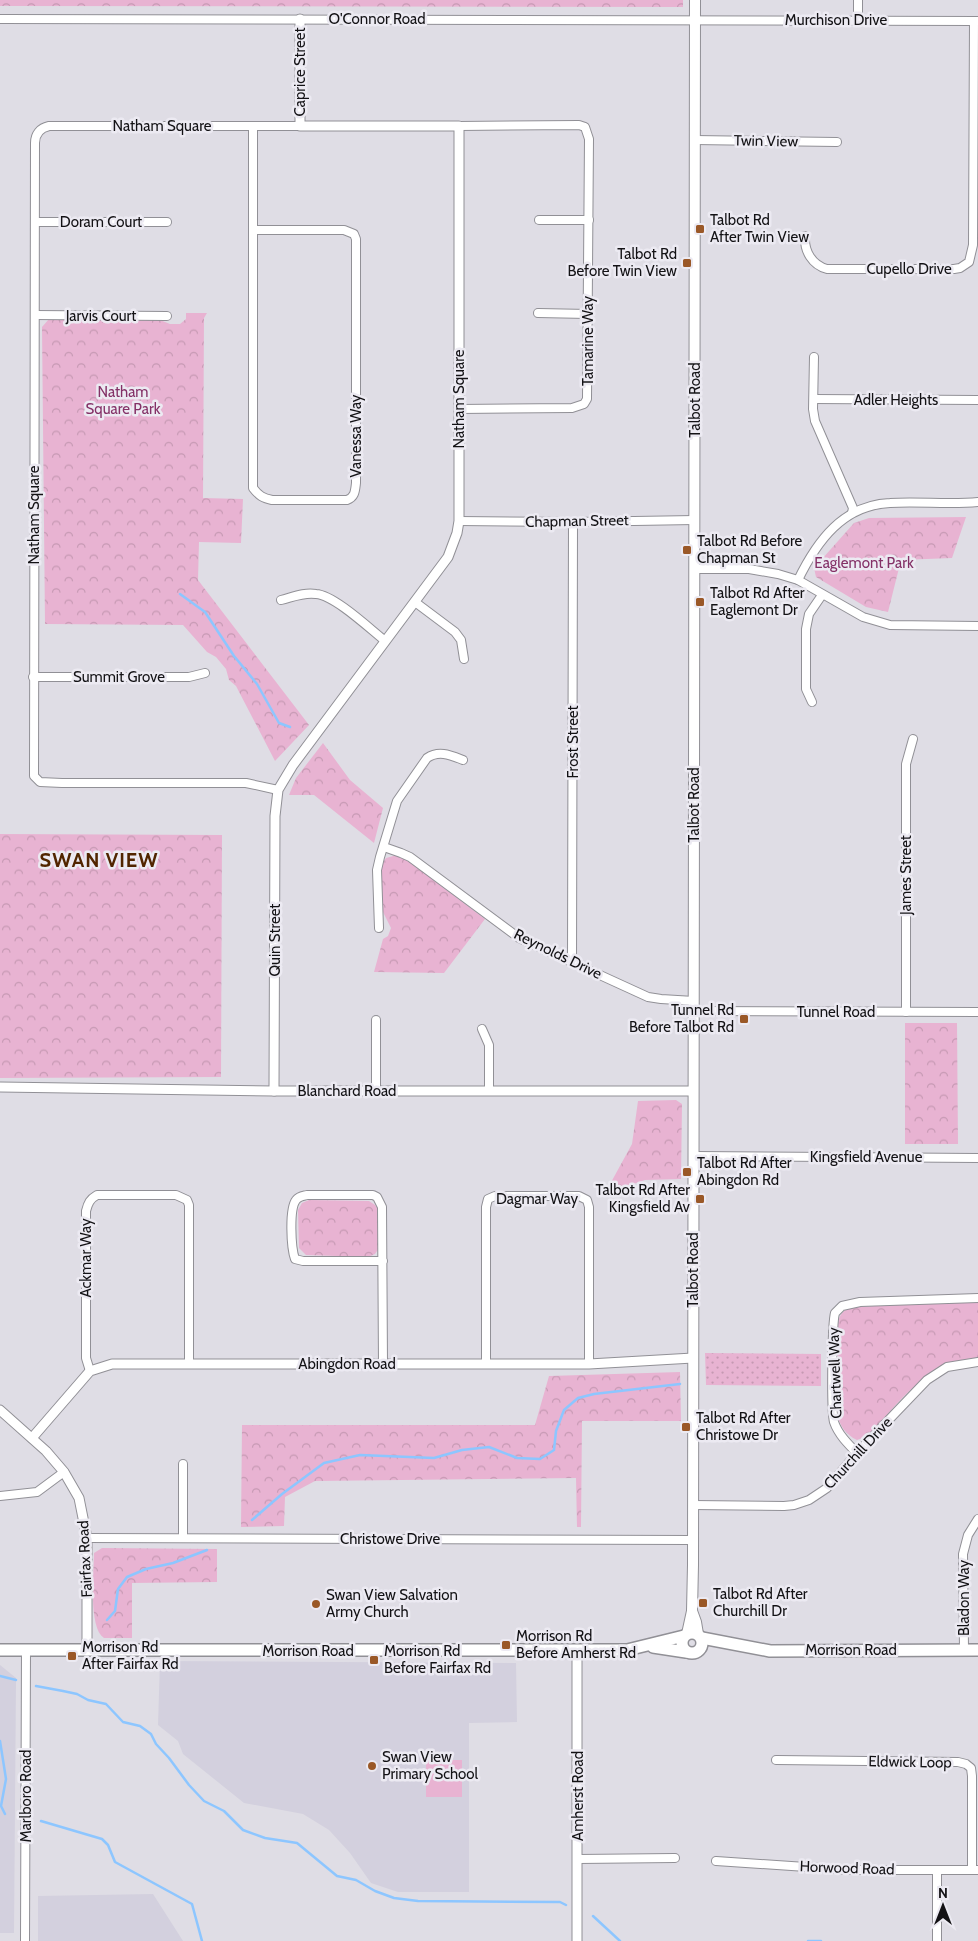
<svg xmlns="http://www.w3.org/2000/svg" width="978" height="1941" viewBox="0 0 978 1941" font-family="Cabin,sans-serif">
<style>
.built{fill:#d3d0de}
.grass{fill:url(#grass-dots)}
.park{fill:url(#park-crowns)}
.pitch{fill:#e8b3d2}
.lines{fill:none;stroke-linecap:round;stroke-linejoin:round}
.stream{stroke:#8dc6ff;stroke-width:2.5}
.minor-casing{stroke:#919096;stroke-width:10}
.tertiary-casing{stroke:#919096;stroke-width:11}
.secondary-casing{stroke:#919096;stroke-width:12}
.primary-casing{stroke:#919096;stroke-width:14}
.minor{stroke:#fff;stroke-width:8}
.tertiary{stroke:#fff;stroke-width:9}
.secondary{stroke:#fff;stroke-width:10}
.primary{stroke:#fff;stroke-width:11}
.poi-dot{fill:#9a5827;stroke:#eceaf2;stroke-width:2}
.labels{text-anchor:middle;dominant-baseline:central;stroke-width:5;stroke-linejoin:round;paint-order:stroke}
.street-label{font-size:15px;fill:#131215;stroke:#eceaf2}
.poi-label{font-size:15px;fill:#131215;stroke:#eceaf2;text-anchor:start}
.park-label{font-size:15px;fill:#843167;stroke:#eceaf2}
.district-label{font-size:20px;font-weight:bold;letter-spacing:1px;fill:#512500;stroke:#eceaf2}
</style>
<defs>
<pattern id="grass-dots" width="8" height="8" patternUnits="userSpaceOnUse" patternTransform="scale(1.25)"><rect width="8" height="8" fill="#e8b3d2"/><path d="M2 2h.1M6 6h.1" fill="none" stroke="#c699b3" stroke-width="1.8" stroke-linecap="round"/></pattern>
<pattern id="park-crowns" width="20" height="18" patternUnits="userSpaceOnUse" patternTransform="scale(1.25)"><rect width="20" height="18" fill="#e8b3d2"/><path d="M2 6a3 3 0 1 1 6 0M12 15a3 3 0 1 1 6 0" fill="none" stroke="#c699b3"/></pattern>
</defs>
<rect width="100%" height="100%" fill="#dfdde5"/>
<g class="built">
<polygon points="160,1661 516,1663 517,1722 469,1723 469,1892 398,1892 371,1883 350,1853 329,1830 303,1814 244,1803 183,1754 178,1741 158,1725"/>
<polygon points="0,1665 16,1678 14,1933 0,1933"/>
<polygon points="153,1894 183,1941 38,1941 38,1896"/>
</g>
<polygon class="grass" points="705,1353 821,1354 821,1386 706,1385"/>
<g class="park">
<polygon points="0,0 683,0 683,7 0,6"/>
<polygon points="186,313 207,313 204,318 203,498 243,499 241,543 199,542 198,580 309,725 275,761 236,686 229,680 226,669 216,657 207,652 183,625 45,624 42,327 49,319 155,318 170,324 180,324 186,319"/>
<polygon points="966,517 952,558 901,560 888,612 866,607 816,577 814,568 854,523 869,518"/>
<polygon points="323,743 350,780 383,808 374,843 314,795 289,795 296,778"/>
<polygon points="0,834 222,835 221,1077 0,1078"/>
<polygon points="397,855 408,861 485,919 444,973 374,972 383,939 388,936 391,928 381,908 382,864 386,858"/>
<polygon points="905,1023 957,1023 958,1144 905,1144"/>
<polygon points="638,1101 676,1100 682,1104 681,1179 645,1180 607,1193 609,1186 632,1144"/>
<polygon points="309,1200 369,1201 375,1205 379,1210 379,1248 375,1254 368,1257 306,1255 299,1248 298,1210 302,1203"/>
<path d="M978 1301V1358C928 1359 899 1403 868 1436L857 1440C846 1435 839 1425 837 1413L838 1324C839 1314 844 1309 854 1307Z"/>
<polygon points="680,1372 681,1421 582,1421 581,1527 577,1527 576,1478 315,1481 285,1497 284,1526 241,1527 242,1425 535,1425 549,1376"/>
<path d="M102 1548 217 1549V1582L132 1583V1638H104C88 1628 94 1571 94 1553Z"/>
</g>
<rect class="pitch" x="426" y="1760" width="36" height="37"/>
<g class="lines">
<g class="stream">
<polyline points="180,594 205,612 234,656 257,684 279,723 290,727"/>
<polyline points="252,1520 282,1494 324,1463 360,1455 434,1458 462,1450 489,1447 517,1458 540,1459 554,1450 556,1431 564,1410 578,1398 594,1394 680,1384"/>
<polyline points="107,1620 115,1611 118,1589 127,1577 146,1569 173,1563 207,1550"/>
<polyline points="0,1676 16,1680"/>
<polyline points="36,1686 63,1691 77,1694 88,1700 106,1704 123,1722 140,1726 151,1734 156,1744 169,1758 189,1785 204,1801 224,1811 243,1830 265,1838 297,1843 337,1876 356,1880 375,1891 394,1898 418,1901 560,1902 566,1905"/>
<polyline points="0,1741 6,1779 1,1806 5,1814"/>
<polyline points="41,1821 102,1839 108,1845 115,1862 192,1904 202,1941"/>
<polyline points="593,1916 620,1941"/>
<polyline points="808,1941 821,1941"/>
</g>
<g class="minor-casing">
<g id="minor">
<polyline points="0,19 978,21"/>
<polyline points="858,20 858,0"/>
<path d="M253 126V488C259 496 263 498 272 500H347C355 497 355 491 356 483V239L354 234 344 230H253"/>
<polyline points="695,140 837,142"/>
<polyline points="539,220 589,220"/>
<polyline points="35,222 167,222"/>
<path d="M805 236C804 251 812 265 827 269H954L960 268 969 262 973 245 974 21"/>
<polyline points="538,313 588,314"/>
<polyline points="35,315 167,316"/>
<polyline points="814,357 813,409 815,421 853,508 852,513"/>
<polyline points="814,399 978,400"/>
<polyline points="459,409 572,408 584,404 587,399 589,139 585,127 579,125 459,126"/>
<polyline points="459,521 573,522 695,520"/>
<polyline points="694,569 749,569 778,574 798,580 863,617 890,625 978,626"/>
<path d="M798 580C817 541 843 505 890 503 919 501 949 505 978 502"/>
<path d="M281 600C293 597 304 592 316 594 334 595 369 628 384 640"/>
<polyline points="415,602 455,632 461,640 464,659"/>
<polyline points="33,677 189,677 205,673"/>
<polyline points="812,702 806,689 806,629 809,614 822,595"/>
<path d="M278 790 246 783H62L40 782 34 776 35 143C35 134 40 128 49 126H300"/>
<polyline points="384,847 401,853 410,857 519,938 648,997 661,999 694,1001"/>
<path d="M379 928 377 870 380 857 397 801 427 758C439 750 450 755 463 760"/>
<polyline points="572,963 573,522"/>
<polyline points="694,1011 978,1012"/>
<polyline points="906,1012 906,764 913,739"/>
<polyline points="482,1029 489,1045 489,1091"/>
<polyline points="376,1091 376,1020"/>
<polyline points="694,1156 978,1158"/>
<path d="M383 1261H303L295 1259C291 1248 289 1209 296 1200 299 1196 303 1196 307 1195H373L377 1197 382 1207 383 1364"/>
<polyline points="486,1364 486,1207 488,1199 495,1196 579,1196 587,1200 589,1207 589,1364"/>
<path d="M90 1371 86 1358V1211C88 1203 90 1199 97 1195H176L187 1200 189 1205V1364"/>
<path d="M857 1453C848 1444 838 1434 834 1422 831 1410 832 1323 835 1313L842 1306 860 1302 978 1298"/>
<polyline points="0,1496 37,1492 64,1472"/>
<polyline points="693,1505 784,1506 794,1505 809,1500 827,1488 857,1453 927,1380 947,1367 978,1362"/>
<polyline points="87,1538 693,1540"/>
<polyline points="183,1538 183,1464"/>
<polyline points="964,1650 963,1554 968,1535 978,1519"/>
<polyline points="776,1760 958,1762 966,1764 971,1768 972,1776 972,1870"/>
<polyline points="578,1859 675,1858"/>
<polyline points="716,1861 850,1870 978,1870"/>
<polyline points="937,1871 937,1941"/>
<polyline points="25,1941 26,1650"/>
</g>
</g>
<g class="tertiary-casing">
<g id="tertiary">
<polyline points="0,1087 274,1091 693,1091"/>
<polyline points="274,1091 275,816 278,790 293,765 448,557 457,533 459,521 459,126 300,126 300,19"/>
<polyline points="0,1410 46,1451 64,1472 79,1498 87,1538 87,1650"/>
<polyline points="32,1438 90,1371 112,1364 589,1364 693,1358"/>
<polyline points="577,1651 577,1941"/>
</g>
</g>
<g class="secondary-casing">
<g id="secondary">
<polyline points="692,1611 696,1622 698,1634"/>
<polyline points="687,1634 692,1611 693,1565 695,0"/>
</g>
</g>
<g class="primary-casing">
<g id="primary">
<circle cx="692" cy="1643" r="10"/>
<polyline points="702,1638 770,1651 978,1650"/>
<polyline points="653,1647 686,1652"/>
<polyline points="0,1650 627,1650 684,1636"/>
</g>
</g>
<use href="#minor" class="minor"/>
<use href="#tertiary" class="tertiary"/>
<use href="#secondary" class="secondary"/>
<use href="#primary" class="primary"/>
</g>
<g class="poi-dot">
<rect x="695" y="224" width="10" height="10" rx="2.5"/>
<rect x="682" y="258" width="10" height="10" rx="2.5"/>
<rect x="682" y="545" width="10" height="10" rx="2.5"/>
<rect x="695" y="597" width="10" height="10" rx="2.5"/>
<rect x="739" y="1014" width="10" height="10" rx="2.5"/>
<rect x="682" y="1167" width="10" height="10" rx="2.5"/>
<rect x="695" y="1194" width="10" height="10" rx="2.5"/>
<rect x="681" y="1422" width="10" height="10" rx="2.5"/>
<rect x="698" y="1598" width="10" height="10" rx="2.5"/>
<circle cx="316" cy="1604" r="5"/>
<rect x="501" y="1640" width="10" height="10" rx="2.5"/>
<rect x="67" y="1651" width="10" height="10" rx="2.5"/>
<rect x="369" y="1655" width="10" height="10" rx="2.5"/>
<circle cx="372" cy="1766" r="5"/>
</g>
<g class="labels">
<g class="street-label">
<text x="377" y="19">O'Connor Road</text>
<text x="836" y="20">Murchison Drive</text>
<text transform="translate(300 72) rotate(-90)">Caprice Street</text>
<text x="162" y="126">Natham Square</text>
<text transform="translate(766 141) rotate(1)">Twin View</text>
<text x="101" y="222">Doram Court</text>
<text x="909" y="269">Cupello Drive</text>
<text x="101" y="316">Jarvis Court</text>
<text transform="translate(588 341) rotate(-90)">Tamarine Way</text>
<text transform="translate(459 399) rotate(-90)">Natham Square</text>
<text transform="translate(695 400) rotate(-90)">Talbot Road</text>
<text x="896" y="400">Adler Heights</text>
<text transform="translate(356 436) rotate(-90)">Vanessa Way</text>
<text transform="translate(34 515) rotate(-90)">Natham Square</text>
<text transform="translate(577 521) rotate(-1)">Chapman Street</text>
<text x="119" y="677">Summit Grove</text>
<text transform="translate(573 742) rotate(-90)">Frost Street</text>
<text transform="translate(694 805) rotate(-90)">Talbot Road</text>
<text transform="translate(906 875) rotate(-90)">James Street</text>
<text transform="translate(275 940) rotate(-90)">Quin Street</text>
<text transform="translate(558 954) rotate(26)">Reynolds Drive</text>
<text x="836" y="1012">Tunnel Road</text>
<text x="347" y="1091">Blanchard Road</text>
<text x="866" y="1157">Kingsfield Avenue</text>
<text x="537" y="1199">Dagmar Way</text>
<text transform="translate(86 1258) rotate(-90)">Ackmar Way</text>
<text transform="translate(693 1270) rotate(-90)">Talbot Road</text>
<text x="347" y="1364">Abingdon Road</text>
<text transform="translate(835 1373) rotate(-92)">Chartwell Way</text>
<text transform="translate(858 1453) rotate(-47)">Churchill Drive</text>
<text x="390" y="1539">Christowe Drive</text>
<text transform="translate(85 1559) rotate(-93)">Fairfax Road</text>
<text transform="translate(964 1598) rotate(-90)">Bladon Way</text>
<text x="851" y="1650">Morrison Road</text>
<text x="308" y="1651">Morrison Road</text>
<text transform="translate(910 1762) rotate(1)">Eldwick Loop</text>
<text transform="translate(26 1796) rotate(-90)">Marlboro Road</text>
<text transform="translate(578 1796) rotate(-90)">Amherst Road</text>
<text transform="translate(847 1868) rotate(2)">Horwood Road</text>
</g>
<g class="poi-label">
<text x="710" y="220">Talbot Rd<tspan x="710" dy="17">After Twin View</tspan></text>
<text x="677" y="254" text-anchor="end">Talbot Rd<tspan x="677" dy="17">Before Twin View</tspan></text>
<text x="697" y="541">Talbot Rd Before<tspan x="697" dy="17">Chapman St</tspan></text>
<text x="710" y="593">Talbot Rd After<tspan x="710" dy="17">Eaglemont Dr</tspan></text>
<text x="734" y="1010" text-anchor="end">Tunnel Rd<tspan x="734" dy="17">Before Talbot Rd</tspan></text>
<text x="697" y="1163">Talbot Rd After<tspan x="697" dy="17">Abingdon Rd</tspan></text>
<text x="690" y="1190" text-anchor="end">Talbot Rd After<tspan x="690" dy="17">Kingsfield Av</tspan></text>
<text x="696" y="1418">Talbot Rd After<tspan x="696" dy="17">Christowe Dr</tspan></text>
<text x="713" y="1594">Talbot Rd After<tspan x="713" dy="17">Churchill Dr</tspan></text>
<text x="326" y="1595">Swan View Salvation<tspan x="326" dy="17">Army Church</tspan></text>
<text x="516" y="1636">Morrison Rd<tspan x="516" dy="17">Before Amherst Rd</tspan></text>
<text x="82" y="1647">Morrison Rd<tspan x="82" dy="17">After Fairfax Rd</tspan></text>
<text x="384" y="1651">Morrison Rd<tspan x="384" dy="17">Before Fairfax Rd</tspan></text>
<text x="382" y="1757">Swan View<tspan x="382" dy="17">Primary School</tspan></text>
</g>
<g class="park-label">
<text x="123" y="392">Natham<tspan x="123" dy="17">Square Park</tspan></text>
<text x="864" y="563">Eaglemont Park</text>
</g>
<g class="district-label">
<text x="99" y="860">SWAN VIEW</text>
</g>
</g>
<g transform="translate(943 1906)" stroke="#eceaf2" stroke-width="4" paint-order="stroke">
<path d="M0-4L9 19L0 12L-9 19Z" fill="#131215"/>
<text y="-8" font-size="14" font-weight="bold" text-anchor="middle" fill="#131215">N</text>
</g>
</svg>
